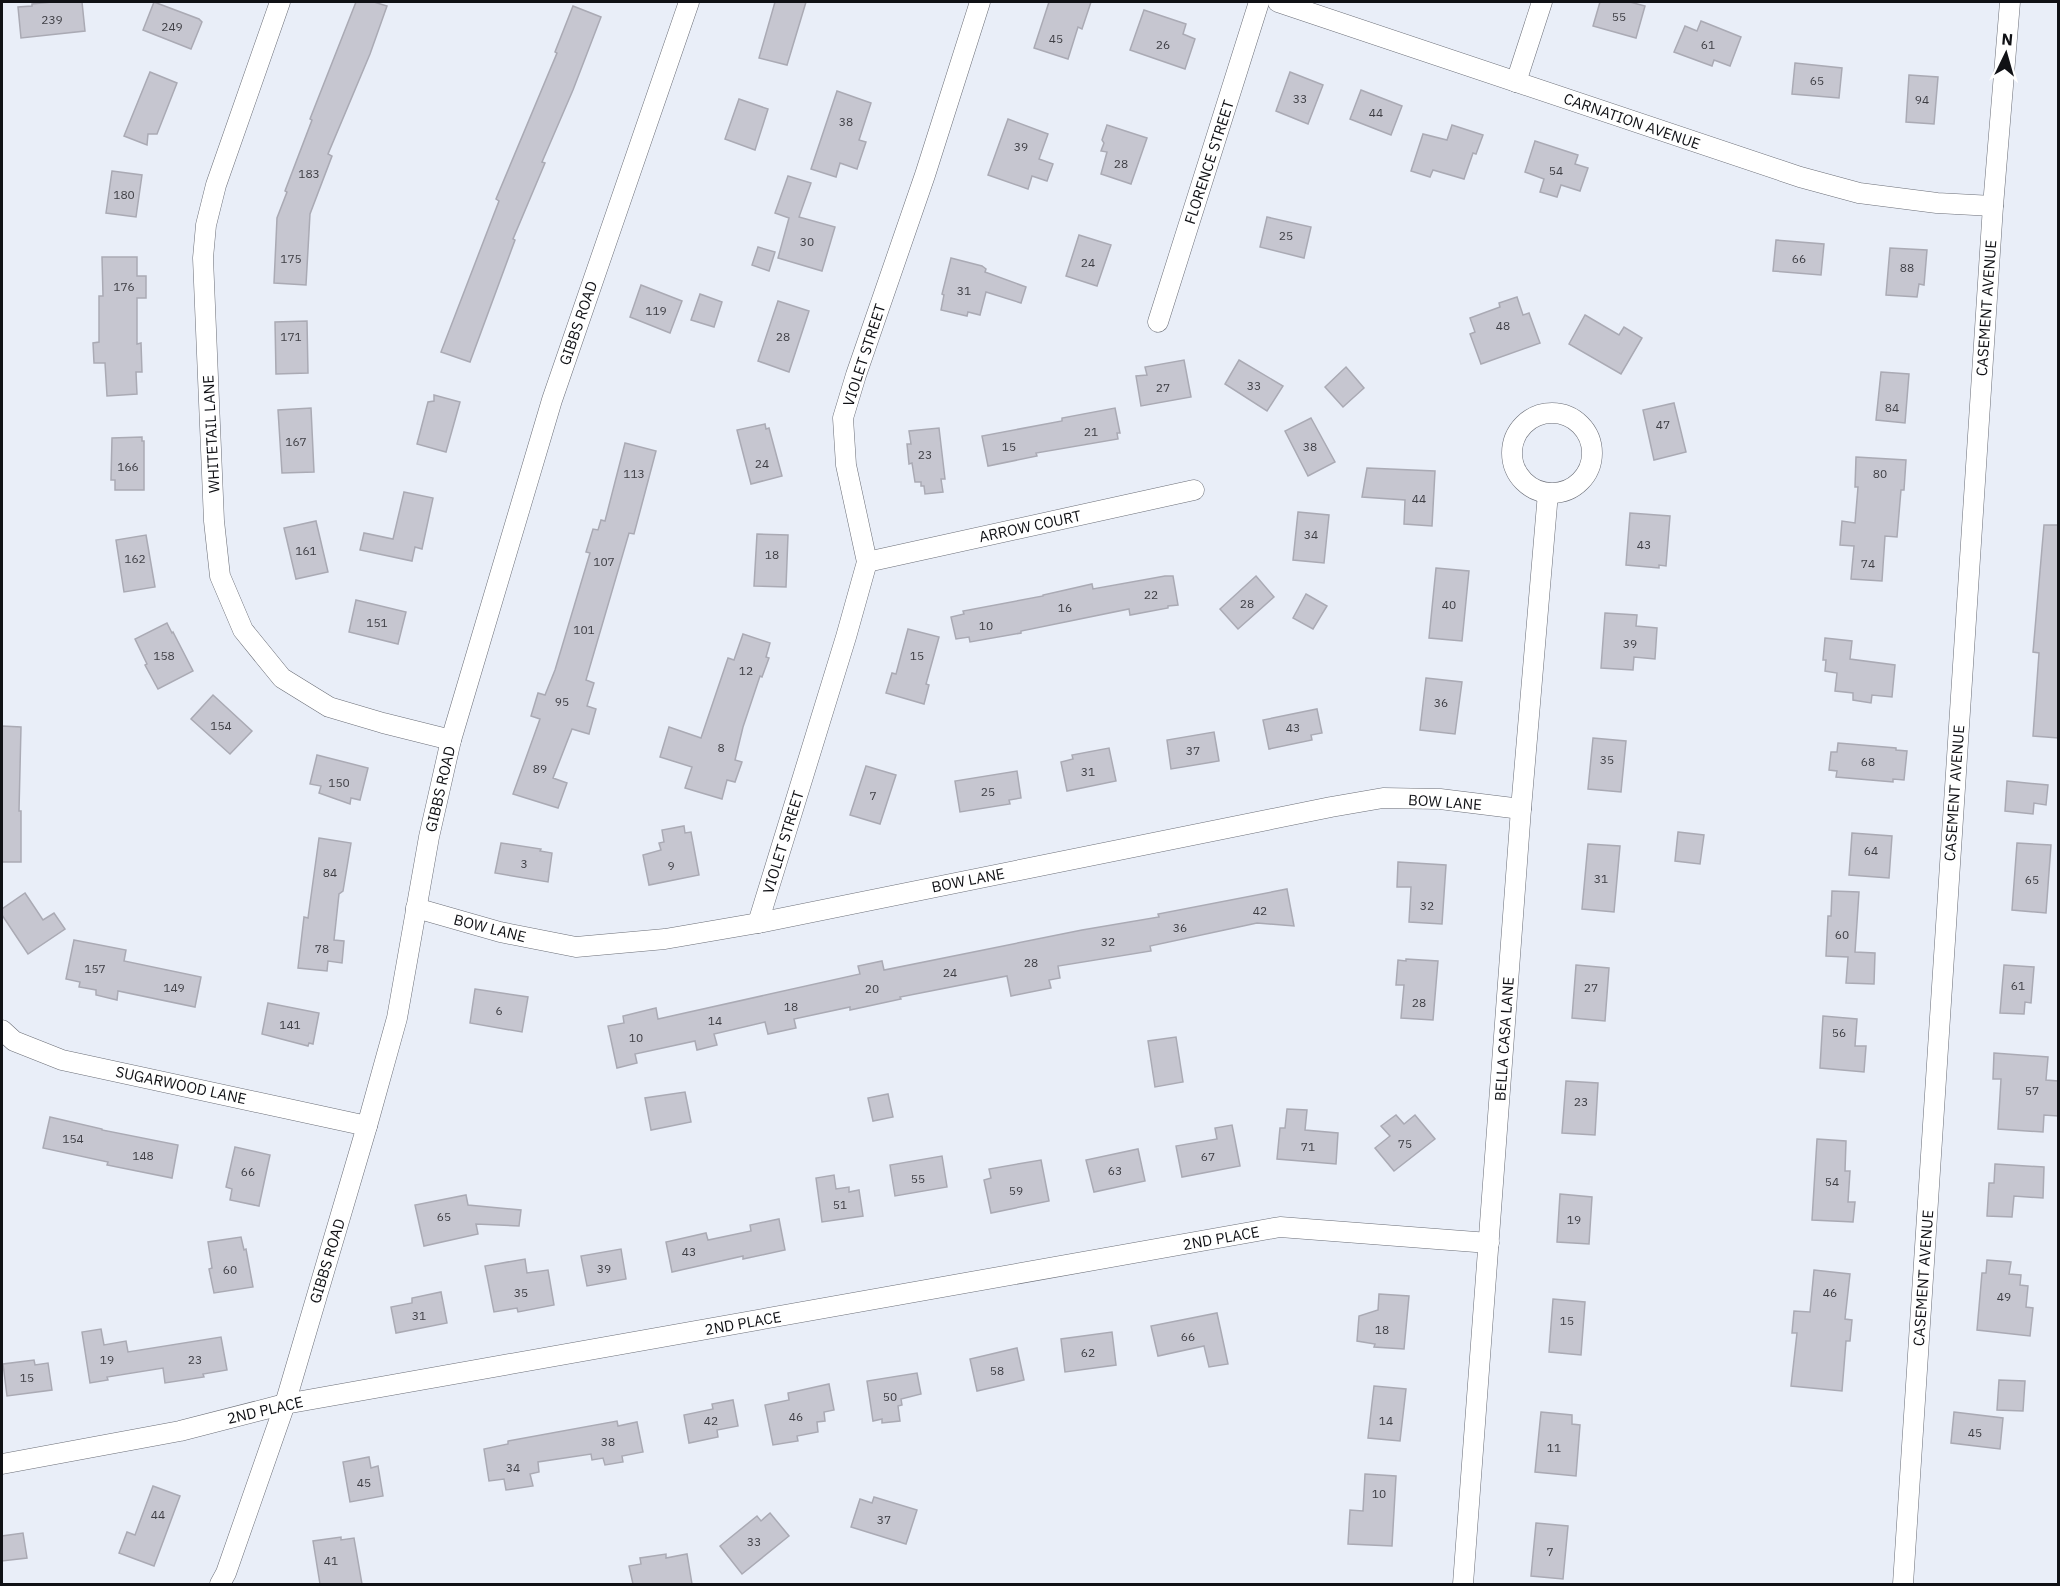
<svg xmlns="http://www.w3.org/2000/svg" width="2060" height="1586" viewBox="0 0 2060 1586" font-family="'IBM Plex Sans',sans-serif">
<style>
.building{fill:#c6c6d0;stroke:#aaaab4;stroke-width:1.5}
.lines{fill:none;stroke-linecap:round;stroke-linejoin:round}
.minor-casing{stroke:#6b6e77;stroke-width:21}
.minor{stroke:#fff;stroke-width:20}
.labels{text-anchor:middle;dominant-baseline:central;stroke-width:4.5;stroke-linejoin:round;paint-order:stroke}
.number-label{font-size:12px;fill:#3e3e44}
.street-label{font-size:15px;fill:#101115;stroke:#fff}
</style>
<rect width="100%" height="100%" fill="#e9eef8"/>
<g class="building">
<polygon points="52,2 82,2 85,31 21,38 18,7 32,6 32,4"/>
<polygon points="154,2 199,19 202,22 191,49 143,30"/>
<polygon points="356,2 374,2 387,6 370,54 328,154 332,156 310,214 306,285 274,283 277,218 287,192 285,191 312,120 310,119"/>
<polygon points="775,2 806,2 787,65 759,58"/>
<polygon points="1049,2 1091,2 1082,29 1078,27 1068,59 1034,48"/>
<polygon points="1600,2 1630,2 1645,6 1636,38 1593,26"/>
<polygon points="573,6 601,17 573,90 542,162 545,163 513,239 515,240 470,362 441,352 499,201 496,199 557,53 555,52"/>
<polygon points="1144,10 1186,24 1183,34 1195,39 1185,69 1130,50"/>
<polygon points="1701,21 1741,37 1730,66 1714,60 1712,66 1674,52 1685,26 1697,31"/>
<polygon points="1795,63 1842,68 1839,98 1792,94"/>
<polygon points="150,72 177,83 157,134 148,134 147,145 124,136"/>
<polygon points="1290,72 1323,85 1308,124 1276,111"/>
<polygon points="1909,75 1938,77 1934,124 1906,122"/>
<polygon points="1361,90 1402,106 1391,135 1350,119"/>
<polygon points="837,91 871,103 859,140 866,142 857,169 840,163 836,177 811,169"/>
<polygon points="739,99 768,109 755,150 725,139"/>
<polygon points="1008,119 1048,134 1039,159 1053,164 1047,181 1032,176 1028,189 988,175"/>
<polygon points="1107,125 1147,138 1131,184 1101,174 1107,152 1101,151 1104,143 1102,140"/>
<polygon points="1452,125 1483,135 1476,154 1473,153 1464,179 1433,170 1430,177 1411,171 1423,134 1447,140"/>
<polygon points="1535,141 1578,155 1575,164 1588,168 1580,191 1561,185 1557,197 1540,192 1544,179 1525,172"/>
<polygon points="112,171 142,175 136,217 106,213"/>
<polygon points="788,176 811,183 799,217 835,227 822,271 778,258 789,218 775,213"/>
<polygon points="1267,217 1311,227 1304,258 1260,247"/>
<polygon points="1079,235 1111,245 1097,286 1066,276"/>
<polygon points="1776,240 1824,244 1821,275 1773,271"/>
<polygon points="758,247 775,252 769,271 752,265"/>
<polygon points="1890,248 1927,250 1924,285 1919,284 1917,297 1886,295"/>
<polygon points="102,257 137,257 137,276 146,276 146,298 137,298 137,344 141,343 142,372 136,372 137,394 107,396 105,363 94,363 93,343 99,342 99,296 103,296"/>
<polygon points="951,258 982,266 986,269 985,272 1026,287 1021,303 986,292 980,315 968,312 967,316 941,310 944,295 942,294"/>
<polygon points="641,285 682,301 670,333 630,317"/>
<polygon points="700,294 722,302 714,327 691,320"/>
<polygon points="1517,297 1523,315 1529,313 1540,343 1481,364 1470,334 1475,332 1470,318 1500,307 1499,303"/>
<polygon points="778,301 809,311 789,372 758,361"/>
<polygon points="1585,315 1619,335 1624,327 1642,338 1621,374 1569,344"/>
<polygon points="307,321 308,373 276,374 275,322"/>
<polygon points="1184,360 1191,397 1141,406 1136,376 1147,375 1145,367"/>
<polygon points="1239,360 1283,386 1267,411 1225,384"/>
<polygon points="1346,367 1364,388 1343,407 1325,387"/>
<polygon points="1881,372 1909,374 1905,423 1876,420"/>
<polygon points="434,395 460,402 446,452 417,444 428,402 434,401"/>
<polygon points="1674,403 1686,452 1654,460 1643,410"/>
<polygon points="311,408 314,472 282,473 278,410"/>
<polygon points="1115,408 1120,433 1117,433 1118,439 1036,453 1037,456 988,466 982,436 1062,421 1062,418"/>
<polygon points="1311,418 1335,462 1308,476 1285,431"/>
<polygon points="765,424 766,429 769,428 782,476 751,484 737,430"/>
<polygon points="939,428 945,479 941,479 943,492 925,494 924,486 921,486 921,482 915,482 912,463 909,464 907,444 911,444 909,431"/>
<polygon points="142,437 142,441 144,441 144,490 115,490 115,480 111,480 112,438"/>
<polygon points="625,443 656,451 634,534 629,533 586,680 594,683 587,706 596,709 589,734 572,729 553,778 567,783 558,808 513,794 540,719 531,716 538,693 545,695 555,670 590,553 586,552 593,529 598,530 601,520 605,521"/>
<polygon points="1856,457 1906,460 1904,490 1901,490 1897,537 1885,536 1882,581 1851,579 1854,546 1840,545 1842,521 1855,523 1858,487 1855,487"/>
<polygon points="1367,468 1435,471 1432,526 1404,524 1405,500 1362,497"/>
<polygon points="404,492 433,498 422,549 415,547 412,561 360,550 364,533 393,539"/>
<polygon points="1298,512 1329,515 1324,563 1293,560"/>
<polygon points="1630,513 1670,516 1666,566 1659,565 1659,568 1626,565"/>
<polygon points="316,521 328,572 296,579 284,528"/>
<polygon points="2044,525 2058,525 2058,738 2033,736 2039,653 2033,652"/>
<polygon points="757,534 788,535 786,587 754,586"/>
<polygon points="146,535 155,587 124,592 116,540"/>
<polygon points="1436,568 1469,571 1462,641 1429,638"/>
<polygon points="1165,576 1173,576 1178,605 1168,606 1168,608 1130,615 1129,609 1021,631 1021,633 970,642 969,637 956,639 951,617 964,614 963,611 1043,596 1043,595 1092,584 1093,589"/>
<polygon points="1256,576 1274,597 1238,629 1220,609"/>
<polygon points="1306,594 1327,606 1313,629 1293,618"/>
<polygon points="356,600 406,612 398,644 349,632"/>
<polygon points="1605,613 1637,615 1636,626 1657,628 1655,659 1634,657 1633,670 1601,668"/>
<polygon points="167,623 172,633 173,632 193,671 158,689 145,665 147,664 135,639"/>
<polygon points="908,629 939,637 926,684 929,685 924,704 886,693 892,673 896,674"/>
<polygon points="743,634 770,643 766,657 769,658 762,677 760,676 743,727 735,760 742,762 735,782 727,780 722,799 685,788 692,767 660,757 669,727 701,738 728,658 734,660"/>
<polygon points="1825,638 1852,641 1850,659 1895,665 1892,697 1872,695 1871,703 1853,700 1853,693 1835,691 1837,673 1825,671 1826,660 1823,660"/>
<polygon points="1426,678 1462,682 1455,734 1420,730"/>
<polygon points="213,695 252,731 230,754 191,719"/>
<polygon points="1317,709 1322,733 1311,735 1312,740 1269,749 1263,720"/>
<polygon points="2,726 21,727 19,811 21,811 21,862 2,862"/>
<polygon points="1214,732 1219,761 1171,769 1167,740"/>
<polygon points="1593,738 1626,741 1621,792 1588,789"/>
<polygon points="1838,743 1896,748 1896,750 1907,751 1904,780 1893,779 1893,782 1836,777 1837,771 1829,770 1831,752 1837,752"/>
<polygon points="1109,748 1116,781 1067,791 1061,762 1073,759 1072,755"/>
<polygon points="317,755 368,768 360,800 351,798 350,804 319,793 321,786 310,784"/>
<polygon points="866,766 896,775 880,824 850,815"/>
<polygon points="1017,771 1021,798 1009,800 1010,804 960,812 955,781"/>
<polygon points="2007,781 2048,785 2046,805 2034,803 2033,814 2005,811"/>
<polygon points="684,826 685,833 691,832 699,875 649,885 643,855 661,850 659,843 664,842 662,830"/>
<polygon points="1678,832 1704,835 1700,864 1675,861"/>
<polygon points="1852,833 1892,836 1889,878 1849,875"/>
<polygon points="319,838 351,843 343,891 339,894 334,940 344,941 342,963 328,961 327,971 298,968 304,917 308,918"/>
<polygon points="501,843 541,849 540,851 552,853 548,882 495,873"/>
<polygon points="2017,843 2051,845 2046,913 2012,910"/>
<polygon points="1588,844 1620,846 1614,912 1582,909"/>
<polygon points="1398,862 1446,865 1442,924 1409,922 1411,887 1397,887"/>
<polygon points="1287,889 1294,926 1257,923 1150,946 1151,951 1058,966 1060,978 1049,980 1051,988 1011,996 1007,976 900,997 901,999 850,1010 850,1007 794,1019 796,1028 768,1034 765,1022 714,1034 717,1045 697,1050 695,1041 635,1054 637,1063 617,1068 608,1026 624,1023 623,1016 656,1008 658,1019 860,974 858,966 882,961 884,970 1082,930 1159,917 1158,914"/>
<polygon points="1832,891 1859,892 1855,952 1875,953 1874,984 1846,983 1848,957 1826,956 1828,916 1831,916"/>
<polygon points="25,893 43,920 54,913 65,929 28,954 2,915 2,909"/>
<polygon points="74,940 126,950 124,961 201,977 195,1007 118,991 117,1000 96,995 96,990 79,987 80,982 66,979"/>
<polygon points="1406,959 1438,961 1433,1020 1401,1018 1404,985 1396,985 1398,960 1406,961"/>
<polygon points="1576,965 1609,968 1605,1021 1572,1018"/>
<polygon points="2004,965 2034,967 2031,1003 2025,1002 2024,1014 2000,1013"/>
<polygon points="475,989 528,997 522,1032 470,1023"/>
<polygon points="268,1003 319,1013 313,1044 309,1043 308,1046 262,1034"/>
<polygon points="1823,1016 1857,1019 1855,1046 1866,1046 1864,1072 1820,1068"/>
<polygon points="1176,1037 1183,1082 1155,1087 1148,1041"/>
<polygon points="1994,1053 2048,1057 2046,1080 2058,1081 2058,1116 2044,1115 2043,1132 1998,1129 2001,1079 1993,1079"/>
<polygon points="1566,1081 1598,1083 1595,1135 1562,1133"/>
<polygon points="685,1092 691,1122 651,1130 645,1098"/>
<polygon points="888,1094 893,1117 873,1121 868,1098"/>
<polygon points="1287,1109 1307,1110 1305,1130 1338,1133 1336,1164 1277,1159 1280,1128 1285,1128"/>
<polygon points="1396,1115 1404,1124 1415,1115 1435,1139 1394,1171 1375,1148 1390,1136 1381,1126"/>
<polygon points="50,1117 102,1129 102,1130 178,1145 172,1178 107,1165 108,1162 43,1148"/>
<polygon points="1232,1125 1240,1166 1182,1177 1176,1146 1217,1139 1215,1128"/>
<polygon points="1817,1139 1846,1141 1845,1171 1850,1171 1848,1202 1855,1202 1853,1222 1812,1220"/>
<polygon points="235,1147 270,1155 259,1206 230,1200 232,1189 226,1187"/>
<polygon points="1138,1149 1145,1181 1094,1192 1086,1160"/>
<polygon points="942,1156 947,1187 895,1196 890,1165"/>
<polygon points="1041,1160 1049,1201 991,1213 984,1180 991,1178 989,1169"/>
<polygon points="1995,1164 2044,1167 2043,1198 2014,1196 2012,1217 1987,1216 1989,1183 1994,1183"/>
<polygon points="834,1175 836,1189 849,1187 849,1192 859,1190 863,1216 822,1222 816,1178"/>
<polygon points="1560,1194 1592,1197 1589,1244 1557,1242"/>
<polygon points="466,1195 468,1205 521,1210 519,1226 476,1224 478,1234 424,1246 415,1205"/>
<polygon points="779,1219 785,1250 743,1259 743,1256 672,1272 666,1242 706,1233 708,1240 751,1231 750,1225"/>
<polygon points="241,1237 244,1250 246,1249 253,1287 214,1293 209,1269 212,1268 208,1242"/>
<polygon points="621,1249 626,1279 587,1286 581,1256"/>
<polygon points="525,1259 527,1273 548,1270 554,1305 518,1312 517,1308 494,1312 485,1266"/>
<polygon points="1987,1260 2011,1262 2009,1274 2021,1275 2020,1285 2028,1286 2026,1307 2033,1308 2030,1336 1977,1330 1982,1273 1986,1273"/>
<polygon points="1814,1270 1850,1274 1845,1319 1852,1320 1850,1341 1846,1341 1842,1391 1791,1386 1797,1333 1792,1333 1794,1311 1810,1312"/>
<polygon points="441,1292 447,1323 396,1333 391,1307 412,1303 412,1298"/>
<polygon points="1379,1294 1409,1296 1404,1349 1374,1347 1375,1344 1357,1341 1359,1316 1378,1310"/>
<polygon points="1553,1299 1585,1302 1581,1355 1549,1352"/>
<polygon points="1217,1313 1228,1364 1209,1367 1204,1346 1158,1356 1151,1326"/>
<polygon points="101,1329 104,1345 126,1341 128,1352 221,1337 227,1370 203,1374 204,1377 165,1383 163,1368 107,1377 108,1380 90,1383 82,1332"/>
<polygon points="1112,1332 1116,1365 1065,1372 1061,1339"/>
<polygon points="1017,1348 1024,1380 977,1391 970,1359"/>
<polygon points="34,1360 35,1365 48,1363 52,1390 7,1396 3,1364"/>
<polygon points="917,1373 921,1394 901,1399 902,1405 898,1406 900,1421 882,1423 882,1419 873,1421 867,1381"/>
<polygon points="1999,1380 2025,1381 2023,1411 1997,1410"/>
<polygon points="829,1384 834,1410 824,1412 825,1421 817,1422 818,1432 797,1436 798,1441 773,1445 765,1405 789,1400 788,1393"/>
<polygon points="1374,1386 1406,1389 1400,1441 1368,1438"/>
<polygon points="733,1400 738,1426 717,1430 718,1437 689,1443 684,1415 713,1409 712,1404"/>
<polygon points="1541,1412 1572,1415 1572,1424 1580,1425 1576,1476 1535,1472"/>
<polygon points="1954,1412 2003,1418 2000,1449 1951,1443"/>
<polygon points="617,1421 618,1426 637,1422 643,1452 622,1456 623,1462 605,1465 603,1458 592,1460 591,1454 538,1462 539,1472 530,1474 533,1486 506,1490 504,1479 489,1481 484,1449 508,1444 508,1441"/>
<polygon points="369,1457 371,1468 378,1466 383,1496 350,1502 343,1462"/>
<polygon points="1365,1474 1396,1476 1392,1546 1348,1544 1350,1510 1363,1511"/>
<polygon points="153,1486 180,1496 154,1566 119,1553 127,1532 135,1535"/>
<polygon points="874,1497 917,1510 906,1544 851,1527 860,1499 872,1503"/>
<polygon points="770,1513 789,1536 742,1574 720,1546 757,1516 761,1521"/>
<polygon points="1536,1523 1568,1526 1563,1579 1531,1576"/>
<polygon points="23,1533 27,1558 2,1561 2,1536"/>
<polygon points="341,1537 341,1540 354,1538 362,1584 320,1584 313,1541"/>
<polygon points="666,1554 666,1558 687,1554 692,1584 633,1584 629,1566 641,1564 640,1558"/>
</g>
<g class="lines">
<g class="minor-casing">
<g id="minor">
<polyline points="280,2 216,185 206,225 203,258 214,521 220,576 243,630 282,678 329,707 383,723 451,740"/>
<polyline points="1278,2 1800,177 1859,193 1937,203 1993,206"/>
<polyline points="1516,82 1542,2"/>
<polyline points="1158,322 1259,2"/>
<circle cx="1552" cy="453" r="40"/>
<polyline points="867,562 1194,490"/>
<polyline points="416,908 500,932 576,947 665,939 758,923 1331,807 1383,798 1440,799 1521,809"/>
<polyline points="758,923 846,637 867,562 846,465 843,418 856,375 925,175 980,2"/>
<polyline points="2,1030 14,1041 62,1060 367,1126"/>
<polyline points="2,1464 180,1431 285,1404 1280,1227 1489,1243"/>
<polyline points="220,1584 226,1573 285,1404 367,1126 397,1018 429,837 451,740 462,703 552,400 689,2"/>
<polyline points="1463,1584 1521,809 1548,493"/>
<polyline points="1903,1584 1993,206 2010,2"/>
</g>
</g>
<use href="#minor" class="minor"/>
</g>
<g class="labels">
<g class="number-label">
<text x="1619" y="16">55</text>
<text x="52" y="19">239</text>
<text x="172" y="26">249</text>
<text x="1056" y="38">45</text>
<text x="1163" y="44">26</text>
<text x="1708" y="44">61</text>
<text x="1817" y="80">65</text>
<text x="1300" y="98">33</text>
<text x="1922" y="99">94</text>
<text x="1376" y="112">44</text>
<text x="846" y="121">38</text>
<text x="1021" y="146">39</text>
<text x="1121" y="163">28</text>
<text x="1556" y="170">54</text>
<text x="309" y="173">183</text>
<text x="124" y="194">180</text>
<text x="1286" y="235">25</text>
<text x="807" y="241">30</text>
<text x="291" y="258">175</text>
<text x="1799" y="258">66</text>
<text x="1088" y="262">24</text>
<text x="1907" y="267">88</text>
<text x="124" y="286">176</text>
<text x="964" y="290">31</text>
<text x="656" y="310">119</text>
<text x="1503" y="325">48</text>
<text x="291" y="336">171</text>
<text x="783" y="336">28</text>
<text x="1254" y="385">33</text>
<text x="1163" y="387">27</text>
<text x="1892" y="407">84</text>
<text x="1663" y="424">47</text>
<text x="1091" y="431">21</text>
<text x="296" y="441">167</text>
<text x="1009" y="446">15</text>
<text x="1310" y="446">38</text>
<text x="925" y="454">23</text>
<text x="762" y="463">24</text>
<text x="128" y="466">166</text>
<text x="634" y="473">113</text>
<text x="1880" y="473">80</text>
<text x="1419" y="498">44</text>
<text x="1311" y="534">34</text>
<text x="1644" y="544">43</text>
<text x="306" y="550">161</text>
<text x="772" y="554">18</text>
<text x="135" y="558">162</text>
<text x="604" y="561">107</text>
<text x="1868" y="563">74</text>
<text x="1151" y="594">22</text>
<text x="1247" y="603">28</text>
<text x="1449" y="604">40</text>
<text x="1065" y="607">16</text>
<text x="377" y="622">151</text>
<text x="986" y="625">10</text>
<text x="584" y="629">101</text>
<text x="1630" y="643">39</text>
<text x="164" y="655">158</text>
<text x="917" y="655">15</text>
<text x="746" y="670">12</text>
<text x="562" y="701">95</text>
<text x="1441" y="702">36</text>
<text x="221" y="725">154</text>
<text x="1293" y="727">43</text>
<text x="721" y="747">8</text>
<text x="1193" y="750">37</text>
<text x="1607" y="759">35</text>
<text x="1868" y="761">68</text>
<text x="540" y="768">89</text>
<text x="1088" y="771">31</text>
<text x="339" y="782">150</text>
<text x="988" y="791">25</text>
<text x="873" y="795">7</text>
<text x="1871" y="850">64</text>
<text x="524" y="863">3</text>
<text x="671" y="865">9</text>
<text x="330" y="872">84</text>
<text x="1601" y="878">31</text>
<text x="2032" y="879">65</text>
<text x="1427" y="905">32</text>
<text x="1260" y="910">42</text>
<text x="1180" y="927">36</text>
<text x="1842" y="934">60</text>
<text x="1108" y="941">32</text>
<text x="322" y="948">78</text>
<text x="1031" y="962">28</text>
<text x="95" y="968">157</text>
<text x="950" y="972">24</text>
<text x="2018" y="985">61</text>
<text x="174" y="987">149</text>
<text x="1591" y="987">27</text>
<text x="872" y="988">20</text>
<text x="1419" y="1002">28</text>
<text x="791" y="1006">18</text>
<text x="499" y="1010">6</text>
<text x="715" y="1020">14</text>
<text x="290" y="1024">141</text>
<text x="1839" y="1032">56</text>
<text x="636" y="1037">10</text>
<text x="2032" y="1090">57</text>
<text x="1581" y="1101">23</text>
<text x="73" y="1138">154</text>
<text x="1405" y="1143">75</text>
<text x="1308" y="1146">71</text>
<text x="143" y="1155">148</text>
<text x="1208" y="1156">67</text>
<text x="1115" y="1170">63</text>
<text x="248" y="1171">66</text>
<text x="918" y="1178">55</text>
<text x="1832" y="1181">54</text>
<text x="1016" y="1190">59</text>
<text x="840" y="1204">51</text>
<text x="444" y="1216">65</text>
<text x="1574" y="1219">19</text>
<text x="689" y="1251">43</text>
<text x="604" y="1268">39</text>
<text x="230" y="1269">60</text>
<text x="521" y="1292">35</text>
<text x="1830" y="1292">46</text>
<text x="2004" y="1296">49</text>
<text x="419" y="1315">31</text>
<text x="1567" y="1320">15</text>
<text x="1382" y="1329">18</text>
<text x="1188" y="1336">66</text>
<text x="1088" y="1352">62</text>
<text x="107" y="1359">19</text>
<text x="195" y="1359">23</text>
<text x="997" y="1370">58</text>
<text x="27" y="1377">15</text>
<text x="890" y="1396">50</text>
<text x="796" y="1416">46</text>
<text x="711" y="1420">42</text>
<text x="1386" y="1420">14</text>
<text x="1975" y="1432">45</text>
<text x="608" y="1441">38</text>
<text x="1554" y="1447">11</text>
<text x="513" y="1467">34</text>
<text x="364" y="1482">45</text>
<text x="1379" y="1493">10</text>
<text x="158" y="1514">44</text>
<text x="884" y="1519">37</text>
<text x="754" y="1541">33</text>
<text x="1550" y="1551">7</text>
<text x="331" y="1560">41</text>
</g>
<g class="street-label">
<text transform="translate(1632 121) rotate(19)">CARNATION AVENUE</text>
<text transform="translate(1209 162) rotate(-72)">FLORENCE STREET</text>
<text transform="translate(1986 308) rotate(-86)">CASEMENT AVENUE</text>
<text transform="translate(578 323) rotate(-71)">GIBBS ROAD</text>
<text transform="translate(864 355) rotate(-72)">VIOLET STREET</text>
<text transform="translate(211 434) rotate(-93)">WHITETAIL LANE</text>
<text transform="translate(1030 526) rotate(-12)">ARROW COURT</text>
<text transform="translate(440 789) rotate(-77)">GIBBS ROAD</text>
<text transform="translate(1954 793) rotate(-86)">CASEMENT AVENUE</text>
<text transform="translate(1445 802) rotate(4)">BOW LANE</text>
<text transform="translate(783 842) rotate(-73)">VIOLET STREET</text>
<text transform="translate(968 880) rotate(-11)">BOW LANE</text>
<text transform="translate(490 928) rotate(14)">BOW LANE</text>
<text transform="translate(1504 1039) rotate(-86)">BELLA CASA LANE</text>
<text transform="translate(181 1085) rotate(12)">SUGARWOOD LANE</text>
<text transform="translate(1221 1238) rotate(-10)">2ND PLACE</text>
<text transform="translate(327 1261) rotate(-73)">GIBBS ROAD</text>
<text transform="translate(1923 1278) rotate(-86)">CASEMENT AVENUE</text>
<text transform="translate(743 1323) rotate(-10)">2ND PLACE</text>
<text transform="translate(265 1410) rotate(-13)">2ND PLACE</text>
</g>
</g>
<rect width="2060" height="1586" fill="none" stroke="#101115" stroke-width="6"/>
<g transform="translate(2006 54) rotate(5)" stroke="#ffffff" stroke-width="4.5" paint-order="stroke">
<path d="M0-4.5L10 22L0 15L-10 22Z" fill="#101115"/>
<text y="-9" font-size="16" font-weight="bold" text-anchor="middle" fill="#101115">N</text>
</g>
</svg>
